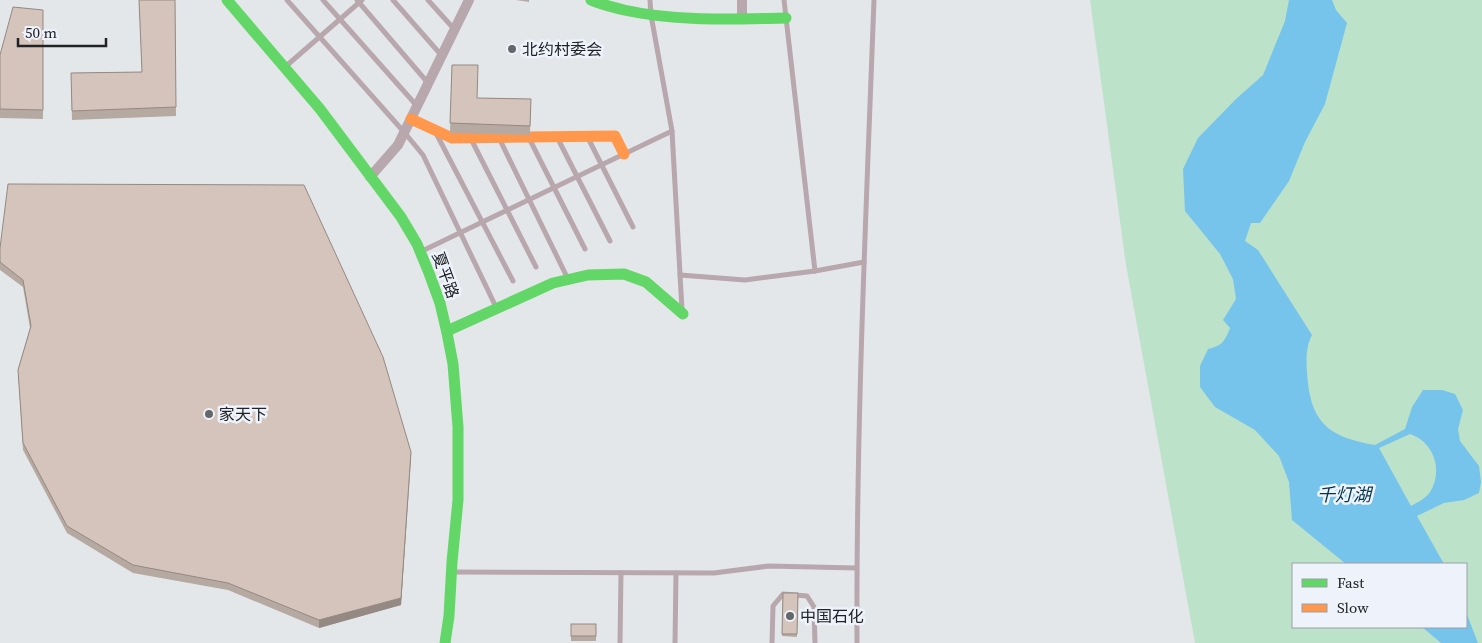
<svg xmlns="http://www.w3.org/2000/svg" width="1482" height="643" viewBox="0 0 1482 643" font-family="'Source Serif 4','Noto Sans SC',serif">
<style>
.green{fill:#bde2ca;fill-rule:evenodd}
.water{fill:#76c4eb;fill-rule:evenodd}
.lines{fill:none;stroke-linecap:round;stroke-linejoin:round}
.lane{stroke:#b8a7ac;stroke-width:5}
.street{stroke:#b8a7ac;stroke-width:10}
.fast{stroke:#63d668;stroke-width:11}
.slow{stroke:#ff974d;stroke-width:11}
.wall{fill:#b6a9a1}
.shaded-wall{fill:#948983}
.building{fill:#d4c4bb;stroke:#948983}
.poi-dot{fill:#65676a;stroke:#eef3fb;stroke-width:2}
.labels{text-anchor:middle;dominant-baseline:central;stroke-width:5;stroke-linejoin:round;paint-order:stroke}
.poi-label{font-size:16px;fill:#202225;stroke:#eef3fb;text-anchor:start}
.street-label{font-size:16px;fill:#202225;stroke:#eef3fb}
.water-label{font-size:18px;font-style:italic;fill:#04354b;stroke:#eef3fb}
</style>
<rect width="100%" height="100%" fill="#e4e7ea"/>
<path class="green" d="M1090 0H1482V643H1195L1126 265ZM1293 564H1466V627H1293Z"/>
<g class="water">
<path d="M1289 0H1332L1336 10 1347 23 1325 104 1305 142 1289 181 1260 223H1251L1245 241 1258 250 1312 335C1306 346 1306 360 1307 372 1310 422 1327 437 1375 445L1405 429 1412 407 1423 390H1442L1455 394 1463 410 1458 429 1460 441 1479 466 1481 482 1479 493 1464 500 1444 503 1417 516 1444 564H1346L1292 520 1289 482 1279 456 1255 430 1215 407 1200 387V366L1208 349C1222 346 1225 341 1230 328L1223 320 1236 299 1233 279 1220 254 1185 211 1183 169 1198 138 1236 99 1263 75 1285 21ZM1410 434C1413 435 1417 437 1420 439 1437 451 1441 475 1430 492 1425 499 1418 502 1411 506L1379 448Z"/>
<polygon points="1466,612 1478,643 1441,643 1422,627 1466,627"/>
</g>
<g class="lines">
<g class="lane">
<polyline points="287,0 404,132 423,155 496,307"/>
<polyline points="323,0 417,106"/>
<polyline points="357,0 428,83"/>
<polyline points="393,0 442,56"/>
<polyline points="428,0 455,30"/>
<polyline points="650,0 651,15 672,131 682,310"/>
<polyline points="784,0 815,271"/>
<polyline points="285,67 362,0"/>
<polyline points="437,135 513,281"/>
<polyline points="499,138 568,279"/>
<polyline points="588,138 633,227"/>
<polyline points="471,139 536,267"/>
<polyline points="558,139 610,241"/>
<polyline points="530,140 585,249"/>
<polyline points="420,252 672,131"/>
<polyline points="680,275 745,280 815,271 864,262"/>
<polyline points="451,572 714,573 769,566 856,568"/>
<polyline points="620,643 621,573"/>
<polyline points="675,643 676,573"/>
<polyline points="772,643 773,606 783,594 807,596 814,607 815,643"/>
<path d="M857 643C856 429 866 214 874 0"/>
</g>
<g class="street">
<polyline points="742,0 742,18"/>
<polyline points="370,177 398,145 469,0"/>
</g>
<g class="fast">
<polyline points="227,0 320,109 401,217 417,244 429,273 440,303 447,333 453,364 458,427 458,500 452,562 449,616 445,643"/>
<path d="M591 0C602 5 613 7 624 10 678 22 732 19 786 18"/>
<polyline points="447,331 553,283 588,275 624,274 646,282 683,314"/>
</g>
<polyline class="slow" points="411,119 452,138 615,136 624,154"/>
</g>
<g class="wall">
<polygon points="139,0 175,0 176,116 72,120 71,73 142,72"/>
<polygon points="516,0 529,0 529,2"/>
<polygon points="43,10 43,119 0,118 0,55"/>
<polygon points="452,65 477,98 531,99 530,135 450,133"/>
<polygon points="0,248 411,459 401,605 319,628 228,590 133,573 67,533 23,450 18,370 30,328 23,287 0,270"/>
<polygon points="783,593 798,593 797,637 782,636"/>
<rect x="571" y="624" width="25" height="17"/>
</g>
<polygon class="shaded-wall" points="411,452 401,605 319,628 319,620"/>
<g class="building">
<polygon points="139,0 175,0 176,107 72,111 71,73 142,72"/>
<polygon points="13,7 43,10 43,110 0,109 0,55"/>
<polygon points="452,65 478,65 477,98 531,99 530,126 450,123"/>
<polygon points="8,184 304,185 383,357 411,452 401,598 319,620 228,583 133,565 67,526 23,443 18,370 31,326 23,280 0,262 0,248"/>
<polygon points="783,593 798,593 797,634 782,634"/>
<rect x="571" y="624" width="25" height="12"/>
</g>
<g class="poi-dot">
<circle cx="512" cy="49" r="5"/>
<circle cx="209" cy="414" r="5"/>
<circle cx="790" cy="616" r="5"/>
</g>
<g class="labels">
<g class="poi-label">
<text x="522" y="49">北约村委会</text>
<text x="219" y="414">家天下</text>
<text x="800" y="616">中国石化</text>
</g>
<g class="street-label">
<text transform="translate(446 275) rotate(70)">夏平路</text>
</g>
<g class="water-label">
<text x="1344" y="494">千灯湖</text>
</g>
</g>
<rect x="1292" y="563" width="175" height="65" fill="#eef3fb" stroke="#9c9fa5"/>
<rect x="1302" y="579" width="25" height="8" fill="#63d668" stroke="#9c9fa5"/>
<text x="1337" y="588" font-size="15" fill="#202225">Fast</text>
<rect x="1302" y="604" width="25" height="8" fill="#ff974d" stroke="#9c9fa5"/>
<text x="1337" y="613" font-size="15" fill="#202225">Slow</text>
<path d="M18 38v8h88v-8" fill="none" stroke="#202225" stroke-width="2.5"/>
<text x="25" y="38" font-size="15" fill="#202225" stroke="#eef3fb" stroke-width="4" paint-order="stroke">50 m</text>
</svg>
